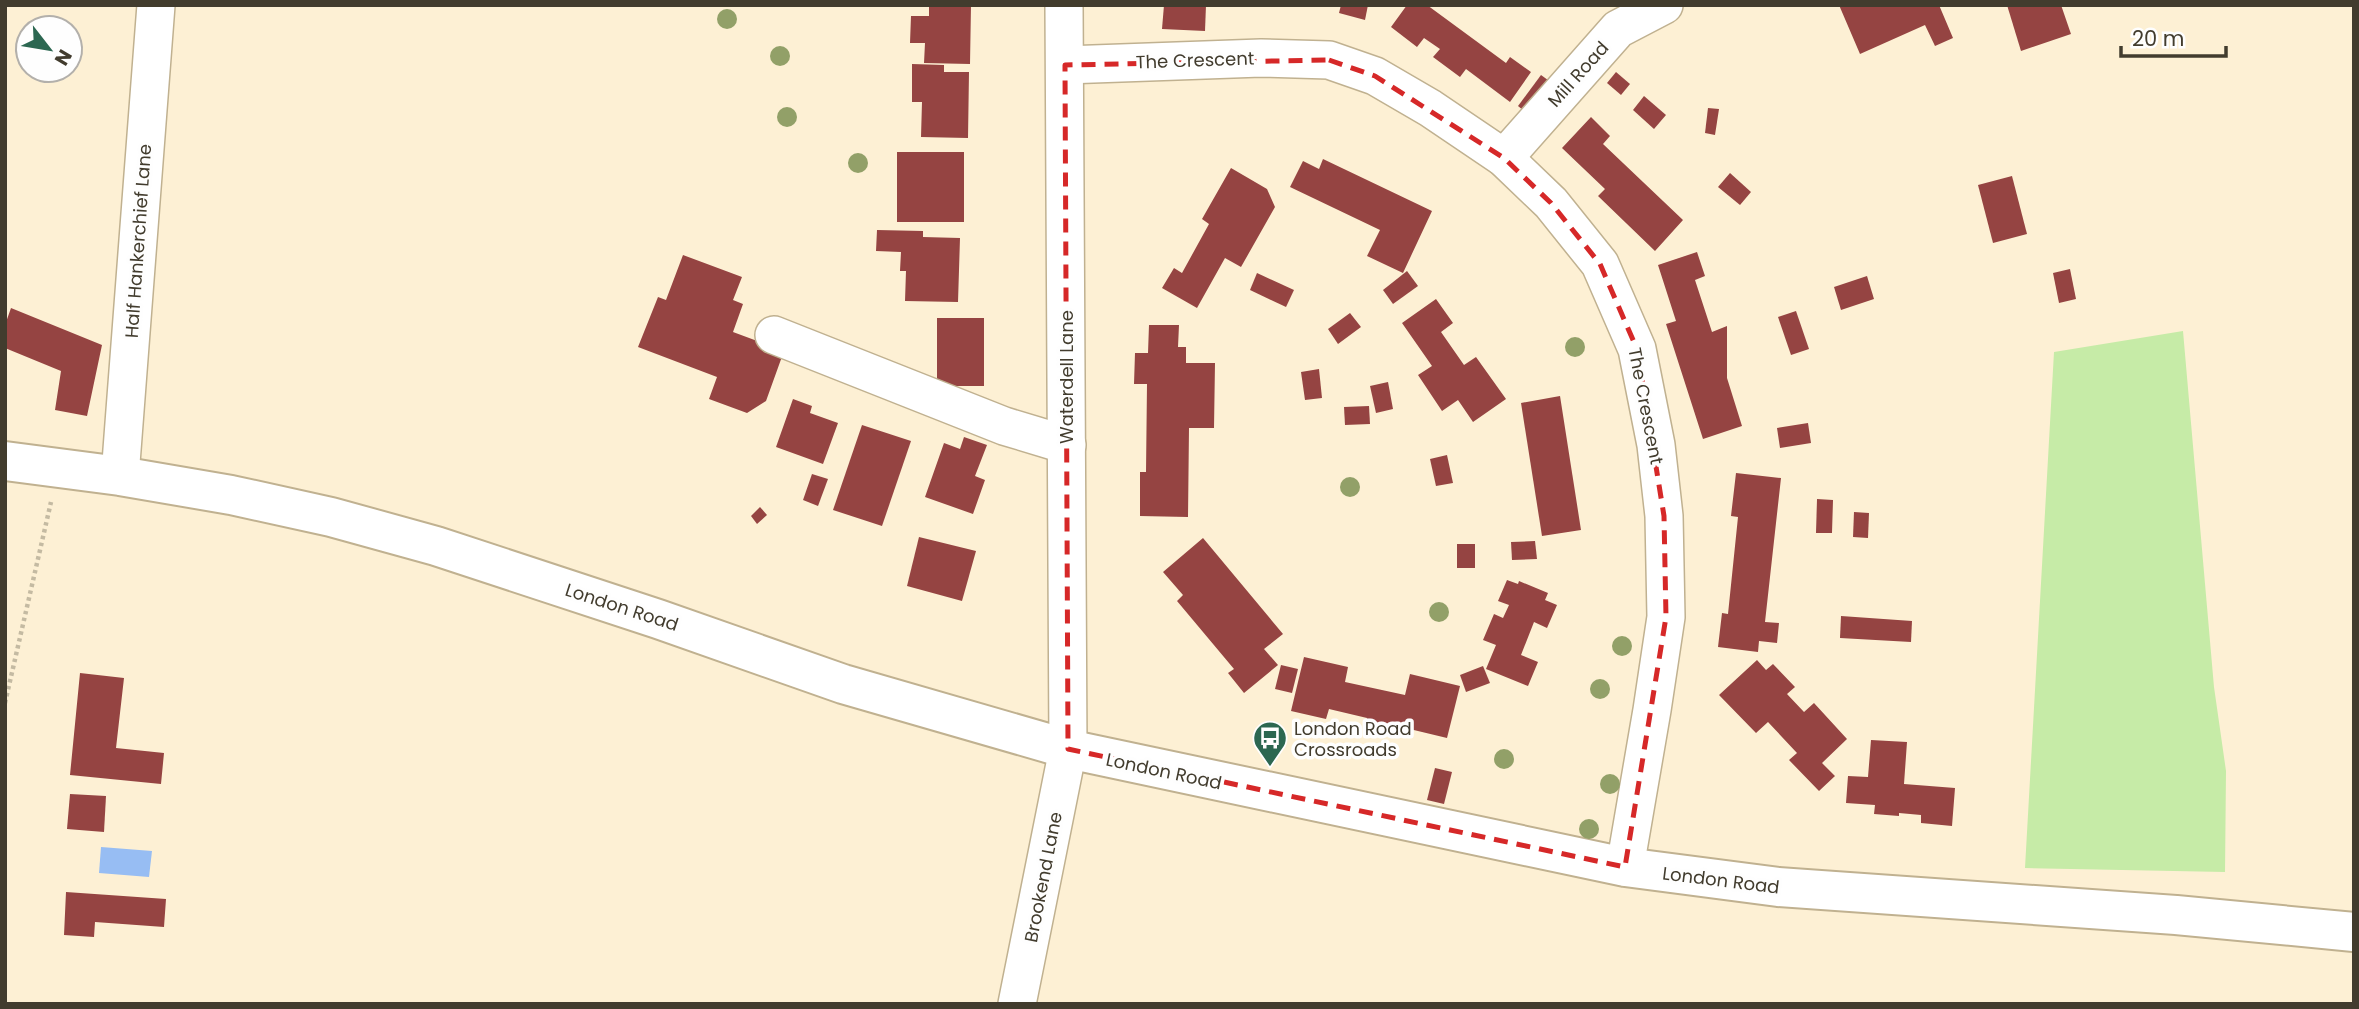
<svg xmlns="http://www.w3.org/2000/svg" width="2359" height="1009" viewBox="0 0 2359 1009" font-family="Poppins,sans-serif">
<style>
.green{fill:#c6eba7}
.water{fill:#97bdf3}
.building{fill:#954442}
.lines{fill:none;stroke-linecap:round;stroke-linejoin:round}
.minor-casing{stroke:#c0b190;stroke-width:40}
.major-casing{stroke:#c0b190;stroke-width:42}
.path{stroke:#c4baa2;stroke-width:4.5;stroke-dasharray:3.5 3.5;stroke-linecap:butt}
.minor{stroke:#fff;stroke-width:37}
.major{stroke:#fff;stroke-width:38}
.tree{fill:#92a068}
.marked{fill:none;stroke:#d62828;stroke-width:5;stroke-dasharray:14 9;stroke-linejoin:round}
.labels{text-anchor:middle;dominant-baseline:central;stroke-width:7;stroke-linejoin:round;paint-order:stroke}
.street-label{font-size:18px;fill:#423c2e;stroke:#fefefe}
.poi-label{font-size:18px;fill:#423c2e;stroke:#fefefe;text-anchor:start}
</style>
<rect width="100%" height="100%" fill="#fdf0d4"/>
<polygon class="green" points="2183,331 2214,687 2226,771 2225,872 2025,868 2054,352"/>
<polygon class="water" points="101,847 152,851 149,877 99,873"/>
<g class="building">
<polygon points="929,5 971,5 970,64 924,63 925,43 910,43 911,16 929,16"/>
<polygon points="1164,5 1206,5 1205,31 1162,29"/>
<polygon points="1341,5 1368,5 1365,20 1339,13"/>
<polygon points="1407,5 1427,5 1506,63 1510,57 1531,72 1510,102 1466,69 1460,77 1433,57 1440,49 1424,38 1417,47 1391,27"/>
<polygon points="1839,5 1939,5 1953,38 1935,46 1925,25 1860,54"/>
<polygon points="2007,5 2061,5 2071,34 2021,51"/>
<polygon points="912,64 944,65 944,72 969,72 968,138 921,137 922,102 912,102"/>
<polygon points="1616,72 1630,84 1621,95 1607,83"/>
<polygon points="1541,75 1552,83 1528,114 1518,106"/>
<polygon points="1644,96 1666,115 1654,129 1633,110"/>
<polygon points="1708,108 1719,109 1715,135 1705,133"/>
<polygon points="1591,117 1610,136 1603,144 1683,220 1655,251 1598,196 1605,189 1562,148"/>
<rect x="897" y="152" width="67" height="70"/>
<polygon points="1323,159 1432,211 1403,273 1367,256 1380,230 1290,187 1303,161 1319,169"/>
<polygon points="1231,168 1267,189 1275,207 1241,267 1225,258 1197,308 1162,288 1174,268 1182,273 1209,224 1202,219"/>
<polygon points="1730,173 1751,192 1740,205 1718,187"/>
<polygon points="2012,176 2027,234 1993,243 1978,185"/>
<polygon points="877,230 923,231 923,237 960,238 958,302 905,301 906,271 900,271 901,252 876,251"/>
<polygon points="1697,252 1705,276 1695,280 1712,332 1727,326 1727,378 1742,426 1703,439 1666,324 1676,321 1658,265"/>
<polygon points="683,255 742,277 733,300 743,304 733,332 784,351 766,401 747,413 709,399 717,377 638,347 658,297 666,300"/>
<polygon points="2070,269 2076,299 2059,303 2053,273"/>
<polygon points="1407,271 1418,286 1393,304 1383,290"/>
<polygon points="1257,273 1294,290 1286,307 1250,290"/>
<polygon points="1867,276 1874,299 1841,310 1834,287"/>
<polygon points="1436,299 1453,323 1441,332 1464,365 1476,357 1506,399 1473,422 1458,400 1442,411 1418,375 1432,366 1402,323"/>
<polygon points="11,308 102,345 87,416 55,410 61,371 5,348 5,325"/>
<polygon points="1796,311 1809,349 1791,355 1778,317"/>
<polygon points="1350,313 1361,327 1338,344 1328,329"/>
<rect x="937" y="318" width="47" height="68"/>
<polygon points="1149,325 1179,325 1178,347 1186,347 1186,363 1215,363 1214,428 1189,428 1188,517 1140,516 1140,472 1146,472 1147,384 1134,384 1135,353 1148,353"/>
<polygon points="1319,369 1322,398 1305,400 1301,372"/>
<polygon points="1388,382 1393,409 1376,413 1370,386"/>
<polygon points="1560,396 1581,530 1542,536 1521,403"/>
<polygon points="793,399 812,406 810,413 838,423 823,464 776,447"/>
<polygon points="1369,406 1370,424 1345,425 1344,407"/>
<polygon points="1808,423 1811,443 1780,448 1777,428"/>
<polygon points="862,425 911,441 882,526 833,510"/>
<polygon points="964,437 987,445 975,476 985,480 973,514 925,497 944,443 960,449"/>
<polygon points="1447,455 1453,483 1436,486 1430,459"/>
<polygon points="1736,473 1781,478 1765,622 1779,623 1777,643 1759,641 1758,652 1718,647 1722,613 1728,614 1738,517 1731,516"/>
<polygon points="812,474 828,479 818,506 803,500"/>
<polygon points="1817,499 1833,500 1832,533 1816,533"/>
<polygon points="760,507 767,515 757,524 751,516"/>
<polygon points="1854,512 1869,513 1868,538 1853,537"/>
<polygon points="919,537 976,551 962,601 907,586"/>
<polygon points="1203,538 1283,634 1264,649 1278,665 1244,693 1228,673 1234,669 1177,601 1183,595 1163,572"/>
<polygon points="1535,541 1537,559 1512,560 1511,542"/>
<rect x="1457" y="544" width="18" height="24"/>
<polygon points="1507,580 1518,584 1519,581 1548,593 1545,600 1557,605 1547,628 1534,622 1521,655 1538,662 1528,686 1486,669 1496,645 1483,640 1494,614 1503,618 1509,605 1498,601"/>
<polygon points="1841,616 1912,621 1911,642 1840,638"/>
<polygon points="1304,657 1348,667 1345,682 1405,695 1410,674 1460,686 1447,738 1393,725 1391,734 1365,728 1367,718 1329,709 1326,719 1291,711"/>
<polygon points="1757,660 1766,670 1773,664 1795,687 1787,694 1804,712 1814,703 1847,739 1822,763 1835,776 1819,791 1789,760 1797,753 1768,722 1756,733 1719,695"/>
<polygon points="1281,665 1298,669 1292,693 1275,689"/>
<polygon points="1483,666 1490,683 1466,692 1460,675"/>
<polygon points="80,673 124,678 116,748 164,753 161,784 70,775"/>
<polygon points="1871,740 1907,742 1904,784 1955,788 1952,826 1921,823 1921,815 1899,813 1899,816 1874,814 1875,805 1846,803 1848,776 1868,777"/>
<polygon points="1435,768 1452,772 1444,804 1427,800"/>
<polygon points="70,794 106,796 104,832 67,829"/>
<polygon points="66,892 166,899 164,927 95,922 94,937 64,935"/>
</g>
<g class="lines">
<g class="minor-casing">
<g id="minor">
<polyline points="1065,65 1261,58 1329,60 1375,76 1430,108 1504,158 1551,203 1600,264 1637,349 1656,445 1664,516 1666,617 1652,710 1625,867"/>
<polyline points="1504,158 1618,29 1664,5"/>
<polyline points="774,335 1004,426 1067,445"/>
<polyline points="120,476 156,5"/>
<polyline points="1017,1004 1068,749 1064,5"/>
</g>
</g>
<g class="major-casing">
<polyline id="major" points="5,461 120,476 231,495 331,517 436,546 658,619 843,684 1068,749 1625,867 1778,887 2176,915 2354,932"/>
</g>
<polyline class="path" points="5,703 51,502"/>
<use href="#minor" class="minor"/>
<use href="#major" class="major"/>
</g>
<g class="tree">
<circle cx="727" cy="19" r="10"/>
<circle cx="780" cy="56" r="10"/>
<circle cx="787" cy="117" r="10"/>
<circle cx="858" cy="163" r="10"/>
<circle cx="1575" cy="347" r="10"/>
<circle cx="1350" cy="487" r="10"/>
<circle cx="1439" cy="612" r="10"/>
<circle cx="1622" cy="646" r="10"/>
<circle cx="1600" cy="689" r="10"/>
<circle cx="1504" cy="759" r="10"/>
<circle cx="1610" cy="784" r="10"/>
<circle cx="1589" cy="829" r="10"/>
</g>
<path class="marked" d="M1329 60 1375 76 1504 158 1551 203 1600 264 1637 349 1664 516 1666 617 1625 867 1068 749 1065 65Z"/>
<defs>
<g id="bus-pin" transform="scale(1.75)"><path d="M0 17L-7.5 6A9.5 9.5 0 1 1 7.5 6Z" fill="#2c6751" stroke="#fefefe"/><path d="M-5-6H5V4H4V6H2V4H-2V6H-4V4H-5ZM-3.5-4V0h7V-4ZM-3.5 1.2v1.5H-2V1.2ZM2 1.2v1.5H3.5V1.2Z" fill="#fff"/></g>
</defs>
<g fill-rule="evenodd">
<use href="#bus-pin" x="1270" y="738"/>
</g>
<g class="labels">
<g class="street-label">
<text transform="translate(1195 60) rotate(-2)">The Crescent</text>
<text transform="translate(1578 74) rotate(-48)">Mill Road</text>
<text transform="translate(138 241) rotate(-86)">Half Hankerchief Lane</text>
<text transform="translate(1066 377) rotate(-90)">Waterdell Lane</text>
<text transform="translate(1646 406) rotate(79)">The Crescent</text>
<text transform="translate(622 607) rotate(18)">London Road</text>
<text transform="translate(1164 771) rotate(12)">London Road</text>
<text transform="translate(1043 877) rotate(-79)">Brookend Lane</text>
<text transform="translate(1721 880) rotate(7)">London Road</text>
</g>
<g class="poi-label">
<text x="1294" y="728">London Road<tspan x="1294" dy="21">Crossroads</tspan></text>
</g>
</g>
<rect width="2359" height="1009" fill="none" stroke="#423c2e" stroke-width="14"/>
<g transform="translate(49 49) rotate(121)"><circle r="33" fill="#fefefe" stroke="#b3b0ab" stroke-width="2"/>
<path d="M0-5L12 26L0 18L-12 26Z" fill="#2c6751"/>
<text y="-10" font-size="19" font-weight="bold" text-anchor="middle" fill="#423c2e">N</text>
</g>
<path d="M2121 46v10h105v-10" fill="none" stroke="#423c2e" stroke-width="3.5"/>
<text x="2132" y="46" font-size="21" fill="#423c2e" stroke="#fefefe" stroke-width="5" paint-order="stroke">20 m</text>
</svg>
